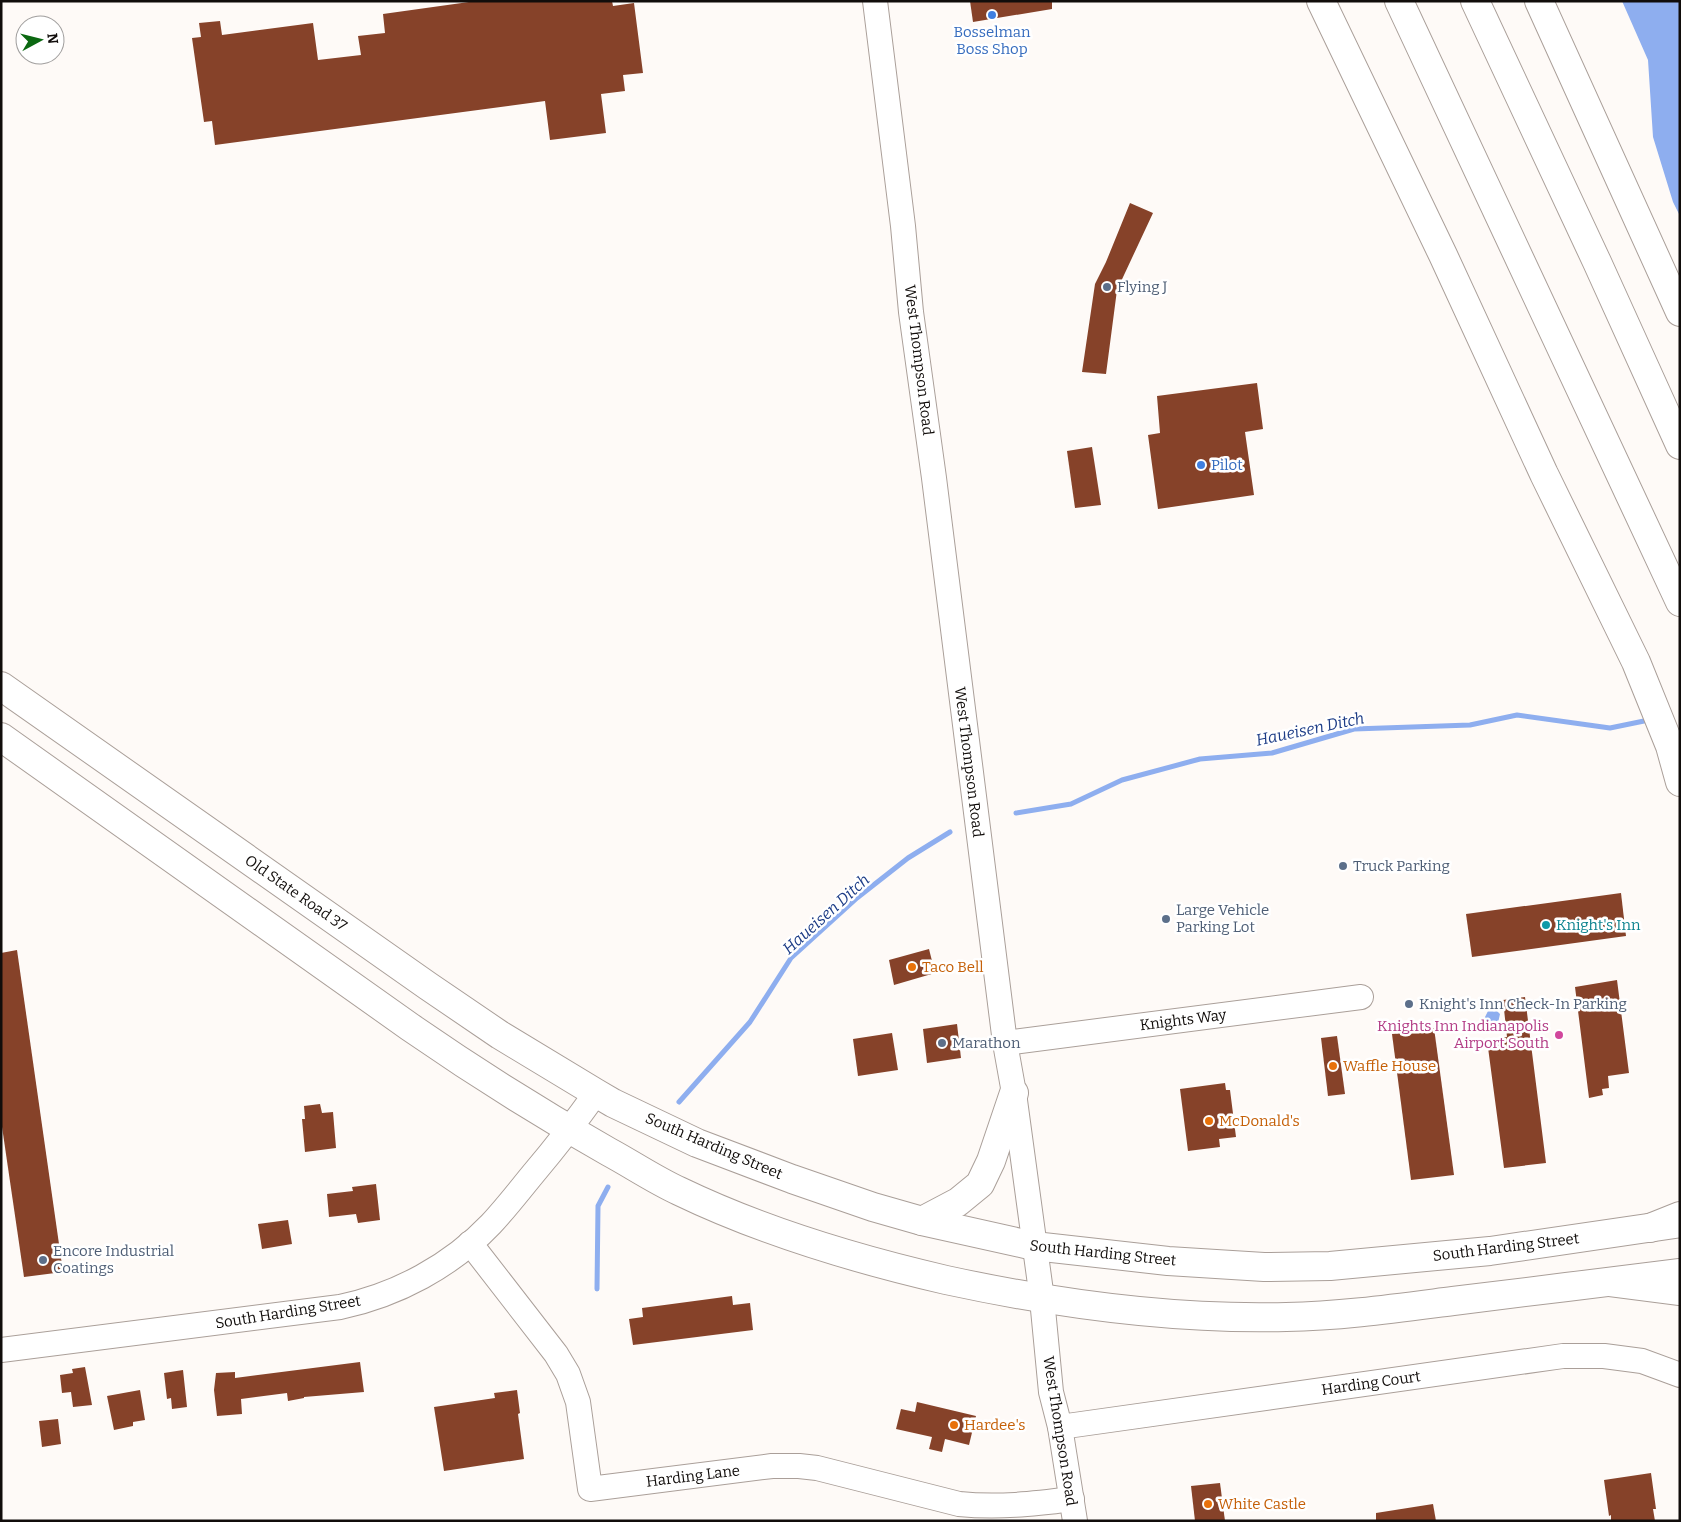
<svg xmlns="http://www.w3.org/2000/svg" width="1681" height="1522" viewBox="0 0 1681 1522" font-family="Bitter,serif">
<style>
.water{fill:#8eaeef}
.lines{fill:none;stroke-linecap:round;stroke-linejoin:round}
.stream{stroke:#8eaeef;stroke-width:5}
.building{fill:#864229}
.minor-casing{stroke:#aa9f99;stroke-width:26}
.major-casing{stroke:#aa9f99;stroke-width:30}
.highway-casing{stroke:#aa9f99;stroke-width:30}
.minor{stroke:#fff;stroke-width:24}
.major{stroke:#fff;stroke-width:28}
.highway{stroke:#fff;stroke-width:28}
.shop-dot{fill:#3f7fe0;stroke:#fff;stroke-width:2}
.service-dot{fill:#5c6f8a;stroke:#fff;stroke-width:2}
.culture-dot{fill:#0f9aa8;stroke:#fff;stroke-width:2}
.food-dot{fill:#e8710a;stroke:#fff;stroke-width:2}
.hotel-dot{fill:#d1479c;stroke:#fff;stroke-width:2}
.labels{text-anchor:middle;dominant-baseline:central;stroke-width:5;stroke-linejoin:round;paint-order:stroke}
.shop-label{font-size:15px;fill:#366cbe;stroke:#fff}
.service-label{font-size:15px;fill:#4e5e75;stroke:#fff;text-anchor:start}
.street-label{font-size:15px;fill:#110d0b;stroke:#fff}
.culture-label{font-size:15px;fill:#0d838f;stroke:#fff;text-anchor:start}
.food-label{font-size:15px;fill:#c56008;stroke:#fff;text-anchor:start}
.hotel-label{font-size:15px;fill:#b23c85;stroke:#fff;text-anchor:end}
.water-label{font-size:16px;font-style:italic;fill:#1c3c86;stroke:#fff}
</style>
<rect width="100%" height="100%" fill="#fefaf7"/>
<g class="water">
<polygon points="1622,1 1680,1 1680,216 1673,202 1653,137 1648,60"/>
<polygon points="1495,1009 1500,1014 1498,1023 1488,1031 1480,1031 1476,1027 1477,1023 1484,1019 1488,1011"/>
</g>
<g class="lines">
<g class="stream">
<polyline points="1016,813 1071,804 1122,780 1200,759 1272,753 1354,729 1470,725 1517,715 1610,728 1644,721"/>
<polyline points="679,1102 750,1022 791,958 857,898 908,858 950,832"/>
<polyline points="597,1289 598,1206 608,1187"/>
</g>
</g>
<g class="building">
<polygon points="476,1 612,1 613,6 634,3 643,73 623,75 625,91 601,94 606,133 550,140 545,101 215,145 212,121 204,122 192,38 201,37 199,23 220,21 222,35 313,23 318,60 361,55 358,36 385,33 383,14"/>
<polygon points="970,1 1052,1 1052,9 973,22"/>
<polygon points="1130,203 1153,213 1117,290 1106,374 1082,372 1095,284 1106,262"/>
<polygon points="1257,383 1263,429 1245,432 1254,495 1158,509 1148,435 1160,433 1157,396"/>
<polygon points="1092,447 1101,505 1075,508 1067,451"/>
<polygon points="1621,893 1626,936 1472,957 1466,914"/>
<polygon points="929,949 935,973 894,985 889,960"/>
<polygon points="17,950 63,1272 24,1277 1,1120 1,953"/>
<polygon points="1617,980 1629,1073 1608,1076 1609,1088 1602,1089 1603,1095 1589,1098 1575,987"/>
<polygon points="1525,997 1546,1163 1504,1168 1487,1040 1507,1037 1503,1000"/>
<polygon points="957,1024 961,1058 927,1063 923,1029"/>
<polygon points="1434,1028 1454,1175 1411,1180 1392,1034"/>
<polygon points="892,1033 898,1070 858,1076 853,1039"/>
<polygon points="1337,1036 1345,1094 1328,1096 1321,1038"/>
<polygon points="1225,1083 1226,1090 1230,1090 1236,1137 1219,1139 1220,1147 1188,1151 1180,1089"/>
<polygon points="320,1104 322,1113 333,1112 336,1148 305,1152 302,1119 305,1119 304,1106"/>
<polygon points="376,1184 380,1220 358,1223 356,1214 329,1217 327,1194 353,1191 352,1187"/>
<polygon points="288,1220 292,1244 262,1249 258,1224"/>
<polygon points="732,1296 733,1305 750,1303 753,1330 633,1345 629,1319 643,1317 642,1308"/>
<polygon points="360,1362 364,1392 304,1397 304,1398 288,1401 287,1393 241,1399 242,1414 217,1416 214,1390 216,1373 235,1372 235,1378"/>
<polygon points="85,1367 92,1405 73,1407 71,1392 62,1393 60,1375 73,1373 72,1369"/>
<polygon points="183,1370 187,1407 172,1409 171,1398 167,1399 164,1373"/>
<polygon points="140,1390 145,1420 133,1422 133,1426 114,1430 107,1396"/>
<polygon points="517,1390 520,1413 518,1414 524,1459 444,1471 434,1407 495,1398 494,1393"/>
<polygon points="917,1402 976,1416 969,1445 945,1439 942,1452 929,1449 932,1437 896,1429 901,1409 915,1412"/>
<polygon points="58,1419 61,1444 42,1447 39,1421"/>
<polygon points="1651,1473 1656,1509 1653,1509 1655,1521 1611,1521 1611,1515 1609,1516 1604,1480"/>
<polygon points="1220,1483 1225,1521 1195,1521 1191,1486"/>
<polygon points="1433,1504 1436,1521 1376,1521 1376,1513"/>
</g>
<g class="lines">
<g class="minor-casing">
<g id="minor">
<polyline points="875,1 903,226 911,312 934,478 1005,1043 1014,1093 1042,1299 1051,1392 1060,1427 1075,1521"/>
<polyline points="1005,1043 1361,997"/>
<path d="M470 1243 556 1354 568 1374 578 1402 590 1489 772 1466H799L817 1468 959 1504C998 1508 1033 1504 1072 1499"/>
<path d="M1 1350 340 1307C397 1295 451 1266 491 1224 506 1208 519 1191 533 1174 555 1148 576 1121 596 1093"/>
<polyline points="1060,1427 1563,1356 1604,1356 1642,1361 1680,1375"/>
</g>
</g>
<g class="major-casing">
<g id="major">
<polyline points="1,686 428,986 500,1035 596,1093 613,1103 697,1143 792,1179 873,1207 922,1221 1034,1246 1168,1261 1264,1267 1330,1266 1490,1251 1675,1224"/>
<path d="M1 737 410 1027C475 1072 540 1113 609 1152 633 1165 655 1180 679 1191 764 1232 855 1259 946 1280 1057 1304 1172 1320 1286 1317 1342 1316 1398 1308 1453 1301 1529 1292 1604 1282 1680 1273"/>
<polyline points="922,1221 958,1202 980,1184 991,1161 1014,1093"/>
</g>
</g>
<g class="highway-casing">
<g id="highway">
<polyline points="1321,1 1443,255 1544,474 1636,662 1670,746 1680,782"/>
<polyline points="1399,1 1680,602"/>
<polyline points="1475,1 1597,262 1680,445"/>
<polyline points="1539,1 1680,312"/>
<polyline points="1650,1228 1680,1216"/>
<polyline points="1610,1282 1680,1291"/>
</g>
</g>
<use href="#minor" class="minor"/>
<use href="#major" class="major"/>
<use href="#highway" class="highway"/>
</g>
<g class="shop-dot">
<circle cx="992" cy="15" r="5"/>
<circle cx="1201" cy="465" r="5"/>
</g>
<g class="service-dot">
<circle cx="1107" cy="287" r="5"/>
<circle cx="1343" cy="866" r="5"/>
<circle cx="1166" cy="919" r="5"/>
<circle cx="1409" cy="1004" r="5"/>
<circle cx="942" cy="1043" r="5"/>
<circle cx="43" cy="1260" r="5"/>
</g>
<circle class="culture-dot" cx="1546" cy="925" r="5"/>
<g class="food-dot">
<circle cx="912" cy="967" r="5"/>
<circle cx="1333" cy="1066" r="5"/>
<circle cx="1209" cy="1121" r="5"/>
<circle cx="954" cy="1425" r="5"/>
<circle cx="1208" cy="1504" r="5"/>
</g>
<circle class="hotel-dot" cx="1559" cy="1035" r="5"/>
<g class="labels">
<g class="shop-label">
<text x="992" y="32">Bosselman<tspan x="992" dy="17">Boss Shop</tspan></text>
<text x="1211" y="465" text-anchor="start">Pilot</text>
</g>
<g class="service-label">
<text x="1117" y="287">Flying J</text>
<text x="1353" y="866">Truck Parking</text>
<text x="1176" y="910">Large Vehicle<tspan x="1176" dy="17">Parking Lot</tspan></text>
<text x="1419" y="1004">Knight's Inn Check-In Parking</text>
<text x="952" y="1043">Marathon</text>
<text x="53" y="1251">Encore Industrial<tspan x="53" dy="17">Coatings</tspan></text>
</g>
<g class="street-label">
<text transform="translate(919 360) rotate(83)">West Thompson Road</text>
<text transform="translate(969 762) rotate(83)">West Thompson Road</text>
<text transform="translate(296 893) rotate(35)">Old State Road 37</text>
<text transform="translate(1183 1020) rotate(-7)">Knights Way</text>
<text transform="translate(714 1146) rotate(23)">South Harding Street</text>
<text transform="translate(1506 1247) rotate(-7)">South Harding Street</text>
<text transform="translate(1103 1253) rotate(6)">South Harding Street</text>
<text transform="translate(288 1312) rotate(-9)">South Harding Street</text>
<text transform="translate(1371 1383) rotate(-8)">Harding Court</text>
<text transform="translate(1060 1431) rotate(81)">West Thompson Road</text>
<text transform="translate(693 1476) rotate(-7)">Harding Lane</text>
</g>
<g class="culture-label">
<text x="1556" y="925">Knight's Inn</text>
</g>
<g class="food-label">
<text x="922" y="967">Taco Bell</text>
<text x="1343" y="1066">Waffle House</text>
<text x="1219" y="1121">McDonald's</text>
<text x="964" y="1425">Hardee's</text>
<text x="1218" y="1504">White Castle</text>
</g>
<g class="hotel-label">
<text x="1549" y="1026">Knights Inn Indianapolis<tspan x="1549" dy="17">Airport South</tspan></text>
</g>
<g class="water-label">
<text transform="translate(1310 729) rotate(-12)">Haueisen Ditch</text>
<text transform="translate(826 914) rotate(-42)">Haueisen Ditch</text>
</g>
</g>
<rect width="1681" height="1522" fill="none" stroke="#110d0b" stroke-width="5"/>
<g transform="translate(40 40) rotate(83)"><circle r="24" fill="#ffffff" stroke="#a09e9d"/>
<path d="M0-4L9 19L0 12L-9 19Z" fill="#0b6811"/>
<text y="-8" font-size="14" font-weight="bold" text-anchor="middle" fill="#110d0b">N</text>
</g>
</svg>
